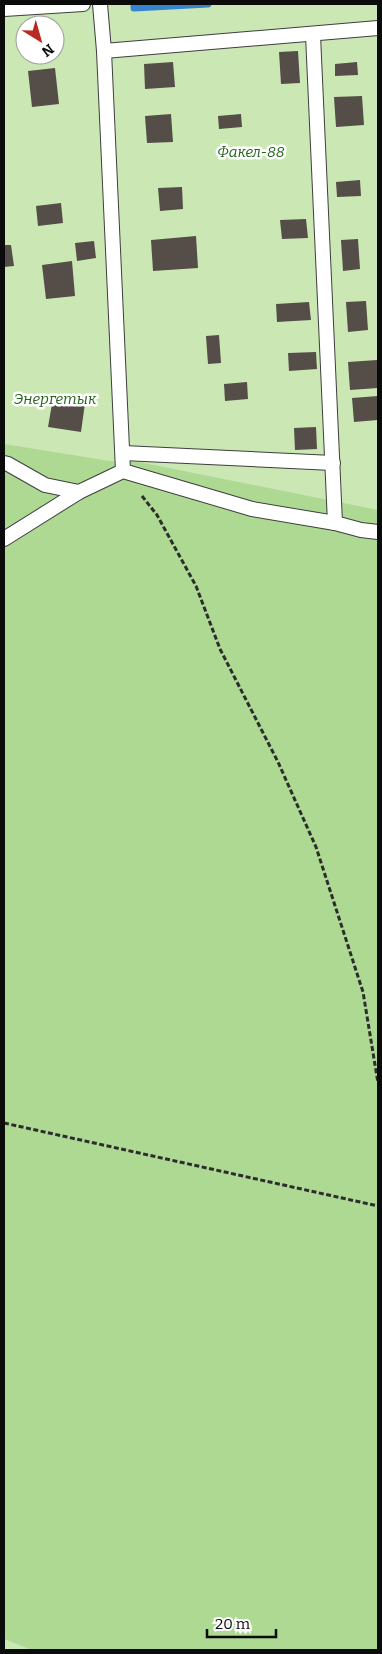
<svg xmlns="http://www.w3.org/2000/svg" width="382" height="1654" viewBox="0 0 382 1654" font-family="Bitter,serif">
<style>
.green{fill:#cbe8b4;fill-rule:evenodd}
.forest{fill:#add993}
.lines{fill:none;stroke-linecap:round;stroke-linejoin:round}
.stream{stroke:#3684cd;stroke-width:7}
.building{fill:#544d48}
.service-casing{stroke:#3e3e3e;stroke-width:16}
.path{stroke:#2d2d2d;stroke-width:3;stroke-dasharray:5 2.5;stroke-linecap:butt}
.service{stroke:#fff;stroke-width:14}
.labels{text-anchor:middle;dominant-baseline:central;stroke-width:5;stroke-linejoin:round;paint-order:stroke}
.park-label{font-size:15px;font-style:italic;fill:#25621c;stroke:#fff}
</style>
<rect width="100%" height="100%" fill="#fffdea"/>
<path class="green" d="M4 4H378V1650H4ZM25 25H55V55H25Z"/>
<polygon class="forest" points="4,444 110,461 139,462 378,510 378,1650 32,1650 4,1639"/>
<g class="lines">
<polyline class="stream" points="134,4 134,8 208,4"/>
</g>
<g class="building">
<polygon points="298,51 300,83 281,84 279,52"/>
<polygon points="173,62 175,87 145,89 144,64"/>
<polygon points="357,62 358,75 335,76 335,64"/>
<polygon points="55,68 59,104 32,107 28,71"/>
<polygon points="362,96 364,125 336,127 334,97"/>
<polygon points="171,114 173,142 147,143 145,116"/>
<polygon points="241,114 242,127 219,129 218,116"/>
<polygon points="360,180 361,196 337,197 336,182"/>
<polygon points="182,187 183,209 160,211 158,188"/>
<polygon points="61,203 63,223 38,226 36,206"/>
<polygon points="306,219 308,238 282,239 280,220"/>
<polygon points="196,236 198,268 153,271 151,240"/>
<polygon points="358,239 360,269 343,271 341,240"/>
<polygon points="94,241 96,258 77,261 75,243"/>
<polygon points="4,245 11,245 14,266 4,267"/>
<polygon points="72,261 75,296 46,299 42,265"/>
<polygon points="366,301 368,330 348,332 346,302"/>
<polygon points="309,302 311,320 277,322 276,304"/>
<polygon points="219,335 221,363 208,364 206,336"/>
<polygon points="316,352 317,369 289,371 288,353"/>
<polygon points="377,360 378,388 350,390 348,362"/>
<polygon points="247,382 248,399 225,401 224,384"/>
<polygon points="378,396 378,420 354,422 352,398"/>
<polygon points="53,398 85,403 81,432 48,427"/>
<polygon points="316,427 317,449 295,450 294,428"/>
</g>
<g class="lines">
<g class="service-casing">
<g id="service">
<polyline points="100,4 104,51 378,28"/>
<polyline points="4,9 83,4"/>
<polyline points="313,35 335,523"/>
<polyline points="104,51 123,471"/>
<polyline points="123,453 333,463"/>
<polyline points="4,463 8,464 45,485 79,492 123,471 252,509 335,523 361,530 378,532"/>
<polyline points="4,539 79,492"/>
</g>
</g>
<g class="path">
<polyline points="142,496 157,515 196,586 220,649 278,762 316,847 363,992 378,1083"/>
<polyline points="4,1123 378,1206"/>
</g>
<use href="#service" class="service"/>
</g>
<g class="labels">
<g class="park-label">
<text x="251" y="152">Факел-88</text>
<text x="55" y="399">Энергетык</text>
</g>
</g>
<rect width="382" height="1654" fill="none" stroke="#0b0b0b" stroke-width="10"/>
<g transform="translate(40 40) rotate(143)"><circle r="24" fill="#ffffff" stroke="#9d9d9d"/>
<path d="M0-4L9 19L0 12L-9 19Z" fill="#ba2a24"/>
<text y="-8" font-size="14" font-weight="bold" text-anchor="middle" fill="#0b0b0b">N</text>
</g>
<path d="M207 1629v8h69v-8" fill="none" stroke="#0b0b0b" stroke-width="2.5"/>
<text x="215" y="1629" font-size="15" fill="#0b0b0b" stroke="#ffffff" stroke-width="4" paint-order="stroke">20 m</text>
</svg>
